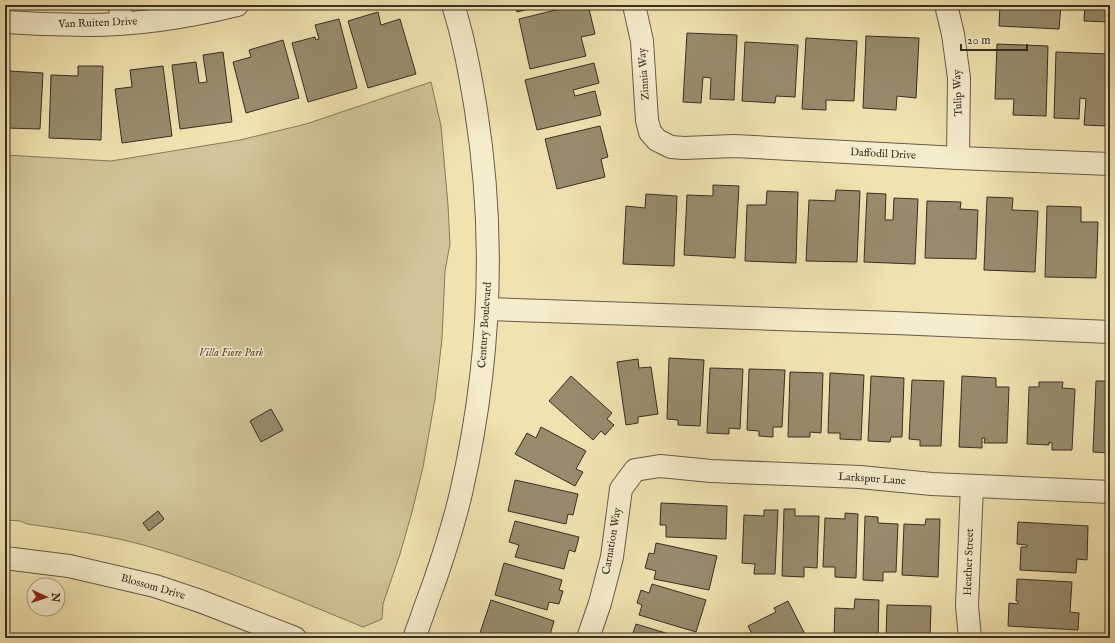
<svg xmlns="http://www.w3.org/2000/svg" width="1115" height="643" viewBox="0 0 1115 643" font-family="'IM FELL English',serif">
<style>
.green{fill:#d2c498;stroke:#85795e}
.building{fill:#988c6d;stroke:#382e24}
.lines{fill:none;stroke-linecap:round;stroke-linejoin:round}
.minor-casing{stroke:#665b47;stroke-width:24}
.minor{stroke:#f6edcc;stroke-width:22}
.labels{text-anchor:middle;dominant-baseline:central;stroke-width:3;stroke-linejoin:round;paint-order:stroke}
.street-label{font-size:11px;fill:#382e24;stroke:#f6edcc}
.park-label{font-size:11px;font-style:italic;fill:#574c3b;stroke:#f6edcc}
</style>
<rect width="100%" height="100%" fill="#f1e3b0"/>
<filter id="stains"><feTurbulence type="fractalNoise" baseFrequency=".005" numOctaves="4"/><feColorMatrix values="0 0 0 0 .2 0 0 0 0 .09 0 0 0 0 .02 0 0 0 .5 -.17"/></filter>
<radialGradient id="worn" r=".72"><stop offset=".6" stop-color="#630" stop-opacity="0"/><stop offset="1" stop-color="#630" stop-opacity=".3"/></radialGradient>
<path class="green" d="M431 82 441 126 448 205 450 244 445 271 442 339 435 399 423 467 412 512 400 554 383 604 382 619 363 627C292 598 221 567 147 546 108 535 68 530 27 524L21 521 5 520V155L111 161 240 140 306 124Z"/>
<g class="building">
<polygon points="515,5 545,5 517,12"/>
<polygon points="576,5 588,5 595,34 581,37 586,56 530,69 519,19"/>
<polygon points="1000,5 1061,5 1059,29 999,26"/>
<polygon points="1085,5 1110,5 1110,22 1084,21"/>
<polygon points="378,12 381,25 400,19 416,74 368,88 348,21"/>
<polygon points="339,19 357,88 308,102 292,43 315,37 316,40 319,39 315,25"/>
<polygon points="687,33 737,35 734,100 710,99 711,78 703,77 701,103 683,102"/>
<polygon points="866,36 919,38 916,98 897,96 896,110 863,108"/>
<polygon points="806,38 857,41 854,101 826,100 826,110 802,109"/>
<polygon points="283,40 299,98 246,113 233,62 251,57 249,50"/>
<polygon points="745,42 798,45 795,97 776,96 775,103 742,101"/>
<polygon points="997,44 1048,46 1046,116 1013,115 1014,99 995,99"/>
<polygon points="223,52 232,122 180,129 172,65 196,62 199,83 207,82 203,55"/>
<polygon points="1056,52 1109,54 1106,126 1084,125 1086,99 1080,98 1079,119 1054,118"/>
<polygon points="594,63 599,83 573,90 575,96 595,91 601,115 537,130 525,80"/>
<polygon points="78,66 103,66 101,140 49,138 51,75 78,76"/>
<polygon points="163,66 172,136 122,143 115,89 132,87 130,70"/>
<polygon points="9,71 43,73 40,129 5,128 5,78 9,78"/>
<polygon points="600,126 608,157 601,159 605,177 557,189 545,139"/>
<polygon points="713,185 739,186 735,258 684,255 687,195 713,196"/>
<polygon points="836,190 860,191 857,262 806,261 809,200 835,201"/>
<polygon points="767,191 798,192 796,263 745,261 747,205 766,205"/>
<polygon points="867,193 886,194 885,220 893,220 894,198 918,199 915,264 864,262"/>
<polygon points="646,194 677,196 674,266 623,264 626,206 645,208"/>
<polygon points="987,197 1013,198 1012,210 1038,211 1035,272 984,270"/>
<polygon points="927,201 961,202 960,209 978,210 976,259 925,258"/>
<polygon points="1109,203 1110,203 1110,272 1106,272"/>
<polygon points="1047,206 1081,207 1081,222 1098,222 1096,278 1045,277"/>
<polygon points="669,358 704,360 700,426 678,425 678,420 667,419"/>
<polygon points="638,359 639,368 651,367 658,414 638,417 638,423 626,425 617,362"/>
<polygon points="710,368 743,369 740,429 729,428 729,434 707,433"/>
<polygon points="749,369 785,370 782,427 773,427 773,437 759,436 759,431 747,430"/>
<polygon points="790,372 823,373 821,433 810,432 810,437 788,437"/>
<polygon points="830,373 864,375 861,440 840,439 840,433 828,433"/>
<polygon points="571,376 612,413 607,419 614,425 605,435 601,431 593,440 549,401"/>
<polygon points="871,376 904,378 902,437 891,437 890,442 868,441"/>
<polygon points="962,376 996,378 996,387 1009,387 1007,443 984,443 985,438 982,438 982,448 959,447"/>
<polygon points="912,380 944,381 941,446 920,446 920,440 909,439"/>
<polygon points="1096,381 1110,381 1110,453 1093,452"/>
<polygon points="1039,382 1063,382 1062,388 1075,389 1072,450 1052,450 1052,443 1049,442 1049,445 1027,444 1029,387 1039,387"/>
<polygon points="271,409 283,430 261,442 250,421"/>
<polygon points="541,427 586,451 576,469 583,472 575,486 515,454 527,433 536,438"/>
<polygon points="515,480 578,494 573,515 568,514 566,524 508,511"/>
<polygon points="661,503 727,506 726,539 666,537 666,525 660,525"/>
<polygon points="784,509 795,509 795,516 819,516 817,568 804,567 804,577 782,576"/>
<polygon points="764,510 778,510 775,574 754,574 755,564 742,563 744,515 764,516"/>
<polygon points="158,511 164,519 149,531 143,523"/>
<polygon points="845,513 858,514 856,578 835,577 835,567 823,567 825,518 845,519"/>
<polygon points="865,516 878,517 878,523 898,524 896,572 883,572 883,581 863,580"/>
<polygon points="926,519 940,519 938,577 902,575 904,524 925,525"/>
<polygon points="515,521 579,537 575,552 569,550 564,569 515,557 519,545 509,542"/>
<polygon points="1018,522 1088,526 1087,560 1077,559 1076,573 1020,570 1021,547 1027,547 1027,545 1017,544"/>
<polygon points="656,543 717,556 709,590 654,579 656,571 645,568 649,553 654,554"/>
<polygon points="504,563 562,580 559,590 563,591 559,604 549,602 547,610 495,595"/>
<polygon points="1017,579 1072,582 1070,612 1079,613 1078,630 1008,626 1009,603 1018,604 1018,601 1016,601"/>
<polygon points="652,584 706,600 696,632 639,615 642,605 637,603 641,590 649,593"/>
<polygon points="855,599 879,600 878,638 834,638 835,608 854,609"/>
<polygon points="491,600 554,621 549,638 495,638 480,633"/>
<polygon points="788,601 807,638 754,638 748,626 776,612 774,608"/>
<polygon points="887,605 931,606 930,638 886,638"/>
<polygon points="636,624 682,638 627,638 628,635 632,636"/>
<polygon points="1017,634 1077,637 1077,638 1017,638"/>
</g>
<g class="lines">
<g class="minor-casing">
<g id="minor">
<polyline points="634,5 642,41 647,120 650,132 657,140 671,147 684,148 734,146 958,158 1110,164"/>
<polyline points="946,5 953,34 959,78 958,158"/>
<path d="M5 22C33 24 60 25 88 25 138 25 188 17 237 5"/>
<polyline points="120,23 121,5"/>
<polyline points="487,309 895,323 1110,332"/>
<polyline points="5,558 69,566 155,586 200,601 295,638"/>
<path d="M414 638C421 620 427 601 434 583 444 554 454 523 461 493 490 367 496 237 476 110 470 74 464 39 453 5"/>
<polyline points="588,638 600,603 612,557 621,489 635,470 660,466 711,471 860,477 932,484 1110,492"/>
<polyline points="970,638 967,606 972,486"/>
</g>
</g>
<use href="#minor" class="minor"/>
</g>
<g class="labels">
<g class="street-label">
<text transform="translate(98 23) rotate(-2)">Van Ruiten Drive</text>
<text transform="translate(644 74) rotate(-94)">Zinnia Way</text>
<text transform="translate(958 93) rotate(-92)">Tulip Way</text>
<text transform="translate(883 154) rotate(3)">Daffodil Drive</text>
<text transform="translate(485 325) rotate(-86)">Century Boulevard</text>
<text transform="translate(872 479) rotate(4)">Larkspur Lane</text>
<text transform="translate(612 541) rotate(-80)">Carnation Way</text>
<text transform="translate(969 562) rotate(-88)">Heather Street</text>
<text transform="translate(153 587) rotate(16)">Blossom Drive</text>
</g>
<g class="park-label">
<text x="231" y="353">Villa Fiore Park</text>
</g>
</g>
<rect width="1115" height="643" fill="none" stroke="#f1e3b0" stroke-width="20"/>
<rect x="6" y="6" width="1103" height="631" fill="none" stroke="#382e24" stroke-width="2"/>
<rect x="10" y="10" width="1095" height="623" fill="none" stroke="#382e24"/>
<g transform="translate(46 597) rotate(93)"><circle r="19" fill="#f6edcc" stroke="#aaa189"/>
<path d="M0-3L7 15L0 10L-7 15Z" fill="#8f2418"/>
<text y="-6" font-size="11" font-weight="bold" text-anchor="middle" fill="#382e24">N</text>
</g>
<path d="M961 44v6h66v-6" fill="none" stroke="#382e24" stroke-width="2"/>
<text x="967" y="44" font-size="12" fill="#382e24" stroke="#f6edcc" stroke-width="3" paint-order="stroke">20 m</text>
<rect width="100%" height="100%" filter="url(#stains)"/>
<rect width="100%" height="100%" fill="url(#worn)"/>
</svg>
